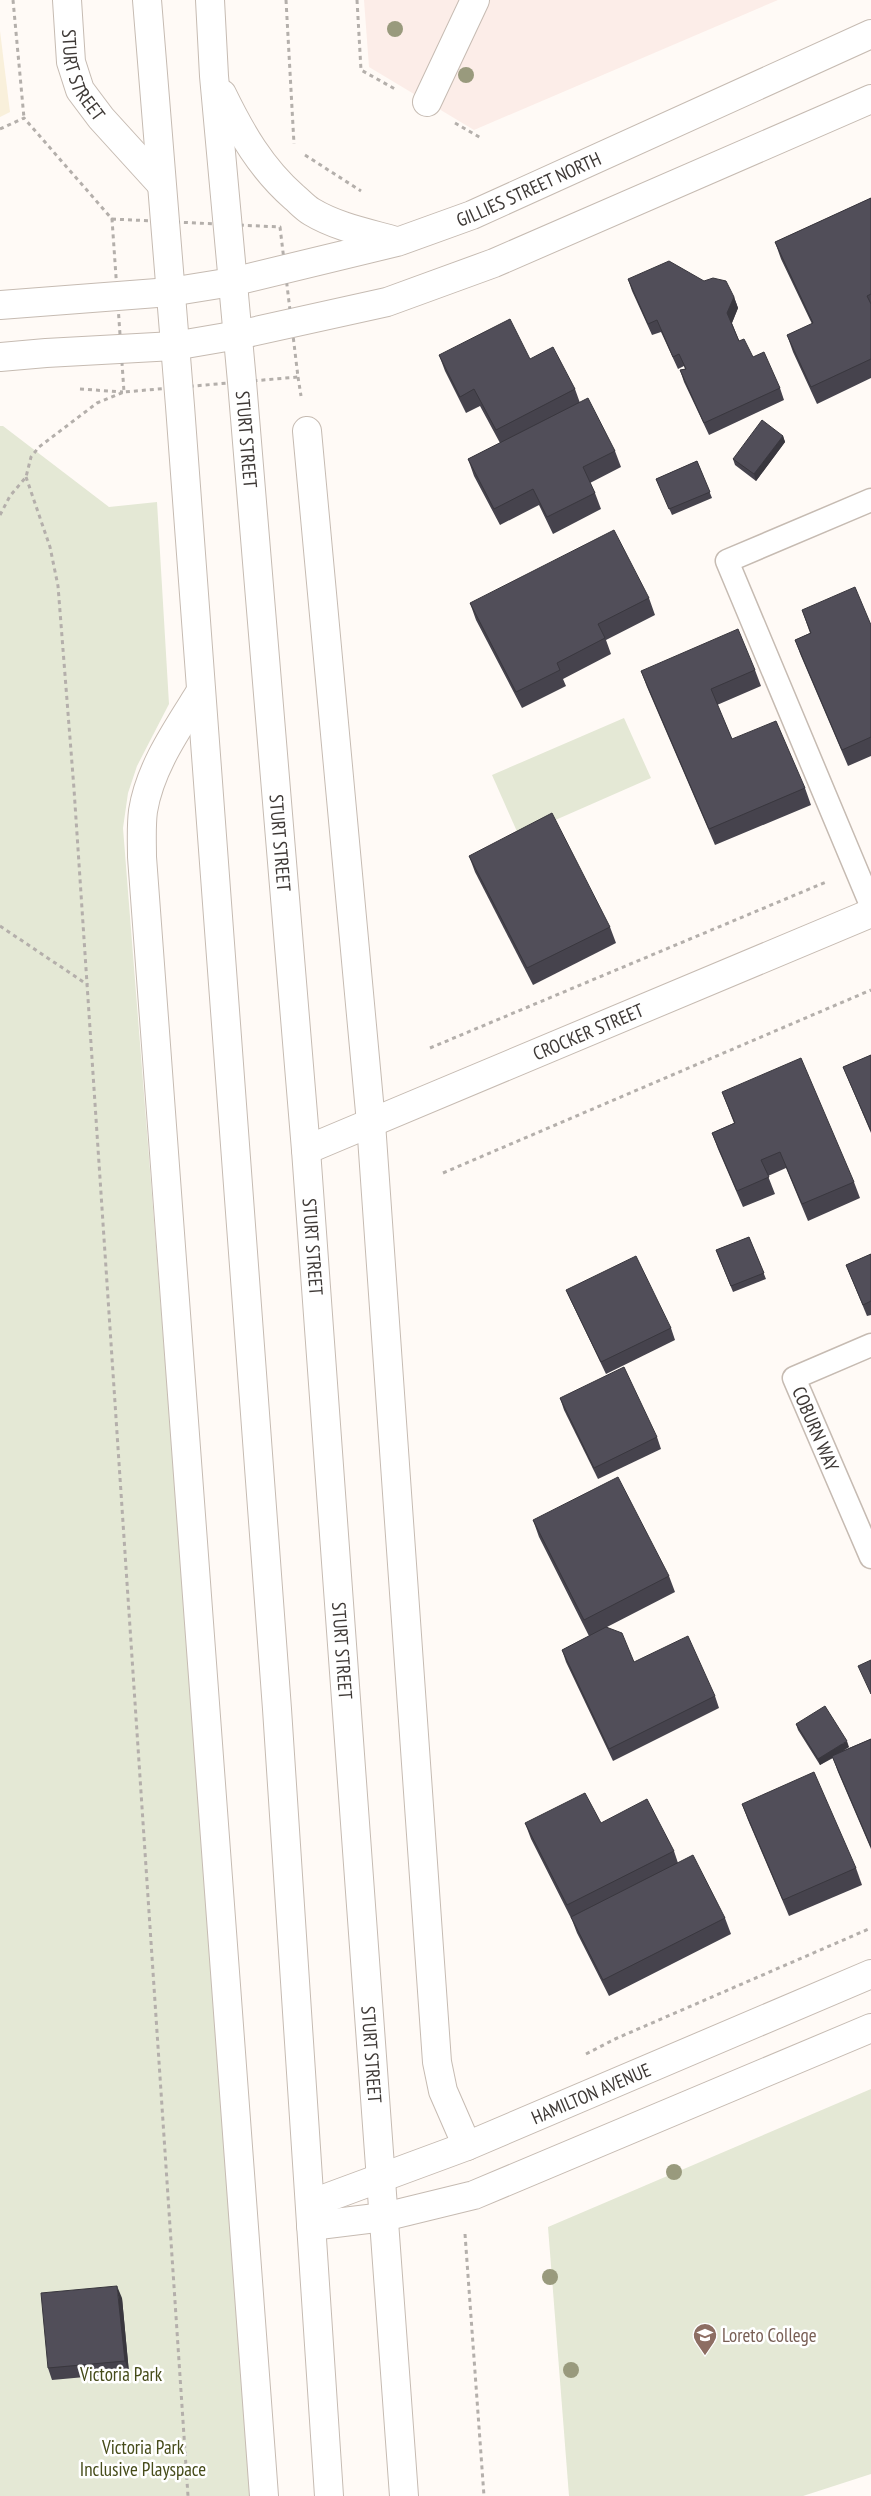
<svg xmlns="http://www.w3.org/2000/svg" width="871" height="2496" viewBox="0 0 871 2496" font-family="'PT Sans Narrow',sans-serif">
<style>
.commercial{fill:#f9f0db}
.education{fill:#fcede8}
.green{fill:#e4e8d5}
.lines{fill:none;stroke-linecap:round;stroke-linejoin:round}
.service-casing{stroke:#c6bbb2;stroke-width:25}
.minor-casing{stroke:#c6bbb2;stroke-width:30}
.secondary-casing{stroke:#c6bbb2;stroke-width:30}
.path{stroke:#b4afab;stroke-width:3;stroke-dasharray:4 4;stroke-linecap:butt}
.service{stroke:#fff;stroke-width:22}
.minor{stroke:#fff;stroke-width:28}
.secondary{stroke:#fff;stroke-width:28}
.tree{fill:#999a7d}
.wall{fill:#46434d}
.shaded-wall{fill:#39373e}
.building{fill:#514e59;stroke:#39373e}
.labels{text-anchor:middle;dominant-baseline:central;stroke-width:5;stroke-linejoin:round;paint-order:stroke}
.street-label{font-size:19px;fill:#3e3936;stroke:#fff}
.education-label{font-size:19px;fill:#785e54;stroke:#fff;text-anchor:start}
.park-label{font-size:19px;fill:#464c1a;stroke:#fff}
</style>
<rect width="100%" height="100%" fill="#fffaf6"/>
<polygon class="commercial" points="0,31 10,112 0,117"/>
<polygon class="education" points="364,0 778,0 474,130 369,67"/>
<g class="green">
<polygon points="0,426 3,426 109,507 157,502 169,704 137,766 128,793 123,828 229,2170 252,2496 0,2496"/>
<polygon points="624,718 651,778 519,836 492,775"/>
<polygon points="871,2089 871,2474 803,2496 569,2496 548,2227"/>
</g>
<g class="lines">
<g class="service-casing">
<g id="service">
<polyline points="871,500 727,561 871,905"/>
<path id="s1" d="M871 1345 794 1378 871 1557"/>
</g>
</g>
<g class="minor-casing">
<g id="minor">
<path id="s2" d="M67 0 71 62 80 90 101 118 161 184"/>
<polyline points="427,102 475,0"/>
<polyline points="307,431 371,1123 437,2062 443,2091 467,2146"/>
<path d="M201 691C178 728 150 767 143 811 141 827 142 842 142 857L264 2496"/>
<path id="s3" d="M306 1150 871 913"/>
<path id="s4" d="M310 2204 467 2146 871 1974"/>
<polyline points="311,2226 384,2217 474,2195 871,2028"/>
</g>
</g>
<g class="secondary-casing">
<g id="secondary">
<polyline points="147,0 180,406 277,1709 329,2496"/>
<path id="s5" d="M210 0 214 76 242 382 306 1150 404 2496"/>
<path d="M222 94C241 133 261 168 294 197 300 202 305 208 312 212 337 227 368 233 396 241"/>
<path id="s6" d="M0 305 170 292 232 282 397 242 472 215 871 34"/>
<polyline points="0,357 46,353 174,346 238,335 387,302 494,263 871,99"/>
</g>
</g>
<g class="path">
<polyline points="13,0 24,118"/>
<polyline points="286,0 294,144"/>
<polyline points="357,0 361,70 395,89"/>
<polyline points="455,123 481,138"/>
<polyline points="0,129 24,118 112,219"/>
<polyline points="305,155 361,191"/>
<polygon points="112,219 280,227 298,377 124,392"/>
<polyline points="298,377 301,396"/>
<polyline points="80,389 123,392"/>
<polyline points="26,477 50,547 58,586 74,789 188,2496"/>
<polyline points="0,515 10,496 26,477 31,457 39,447 97,403 124,392"/>
<polyline points="0,926 88,985"/>
<polyline points="430,1048 826,882"/>
<polyline points="443,1173 871,990"/>
<polyline points="586,2054 615,2039 871,1928"/>
<polyline points="465,2234 484,2496"/>
</g>
<use href="#service" class="service"/>
<use href="#minor" class="minor"/>
<use href="#secondary" class="secondary"/>
</g>
<g class="tree">
<circle cx="395" cy="29" r="8"/>
<circle cx="466" cy="75" r="8"/>
<circle cx="674" cy="2172" r="8"/>
<circle cx="550" cy="2277" r="8"/>
<circle cx="571" cy="2370" r="8"/>
</g>
<g class="wall">
<polygon points="871,198 871,378 817,404 793,352 787,335 812,324 781,259 775,242"/>
<polygon points="628,279 704,281 734,297 738,308 732,323 739,341 780,388 784,400 709,435 684,382 680,370 685,369 684,366 678,369 661,332 652,335 632,291"/>
<polygon points="439,355 530,359 575,389 580,403 615,451 621,467 590,483 595,493 601,509 553,534 539,505 500,525 474,476 468,459 500,443 480,406 466,413 445,371"/>
<polygon points="783,436 785,442 756,481 735,465 733,459"/>
<polygon points="697,461 712,498 672,515 656,479"/>
<polygon points="649,598 655,615 606,640 611,654 563,679 566,686 522,708 476,620 470,603"/>
<polygon points="802,610 871,625 871,756 848,766 801,656 795,640 810,633"/>
<polygon points="755,670 761,686 717,705 732,739 805,788 811,805 715,845 647,687 641,671"/>
<polygon points="469,856 610,927 616,943 533,985 475,872"/>
<polygon points="871,1055 871,1133 843,1067"/>
<polygon points="722,1092 854,1182 860,1198 808,1221 786,1168 768,1176 775,1194 743,1207 718,1149 712,1133 734,1123"/>
<polygon points="749,1237 766,1279 733,1292 716,1250"/>
<polygon points="871,1254 871,1315 867,1316 846,1265"/>
<polygon points="566,1290 671,1328 675,1340 606,1374 571,1301"/>
<polygon points="560,1398 657,1437 661,1449 598,1479 564,1410"/>
<polygon points="533,1520 669,1576 675,1592 607,1627 634,1662 715,1696 719,1708 613,1761 566,1662 562,1650 589,1636 539,1537"/>
<polygon points="796,1724 849,1747 844,1750 871,1739 871,1849 838,1772 833,1758 820,1765 798,1730"/>
<polygon points="742,1804 856,1868 862,1885 789,1916 748,1820"/>
<polygon points="525,1823 601,1823 674,1851 678,1863 725,1918 731,1934 609,1996 577,1933 572,1920 531,1839"/>
<polygon points="122,2298 129,2373 52,2380 48,2368"/>
</g>
<g class="shaded-wall">
<polygon points="734,297 738,308 731,325 727,313"/>
<polygon points="783,436 785,442 756,481 754,474"/>
<polygon points="847,1741 849,1747 820,1765 818,1759"/>
<polygon points="117,2286 122,2298 129,2373 125,2361"/>
</g>
<g class="building">
<polygon points="871,198 871,294 867,296 871,304 871,359 811,387 787,335 813,323 775,242"/>
<polygon points="669,261 704,281 713,278 726,281 734,297 727,313 739,341 744,339 753,357 764,352 780,388 704,423 680,370 686,369 679,354 673,357 657,320 648,324 628,279"/>
<polygon points="510,319 530,359 553,347 575,389 496,430 474,389 460,397 439,355"/>
<polygon points="588,398 615,451 583,467 595,493 547,517 533,489 494,509 468,459"/>
<polygon points="762,420 783,436 754,474 733,459"/>
<polygon points="697,461 710,492 669,509 656,479"/>
<polygon points="614,530 649,598 598,624 605,638 557,663 560,670 516,692 470,603"/>
<polygon points="855,587 871,625 871,737 842,750 795,640 811,633 802,610"/>
<polygon points="738,629 755,670 711,689 732,739 776,721 805,788 709,829 641,671"/>
<polygon points="552,813 610,927 527,968 469,856"/>
<polygon points="871,1055 871,1131 843,1067"/>
<polygon points="801,1058 854,1182 802,1204 780,1152 761,1160 769,1177 737,1191 712,1133 735,1123 722,1092"/>
<polygon points="749,1237 764,1273 731,1286 716,1250"/>
<polygon points="871,1254 871,1301 863,1305 846,1265"/>
<polygon points="636,1256 671,1328 601,1362 566,1290"/>
<polygon points="624,1367 657,1437 594,1468 560,1398"/>
<polygon points="618,1477 669,1576 584,1620 533,1520"/>
<polygon points="606,1627 622,1633 634,1662 688,1636 715,1696 609,1749 562,1650"/>
<polygon points="871,1660 871,1694 858,1666"/>
<polygon points="825,1706 847,1741 818,1759 796,1724"/>
<polygon points="871,1739 871,1847 832,1756"/>
<polygon points="814,1772 856,1868 783,1900 742,1804"/>
<polygon points="585,1793 601,1823 647,1799 674,1851 567,1905 525,1823"/>
<polygon points="693,1855 725,1918 603,1980 571,1917"/>
<polygon points="117,2286 125,2361 48,2368 41,2293"/>
</g>
<defs>
<g id="school-pin" transform="scale(1.25)"><path d="M0 17L-7.5 6A9.5 9.5 0 1 1 7.5 6Z" fill="#8d6e63" stroke="#fff"/><path d="M0-5L7-2L0 1L-7-2ZM-4 1L0 2.5L4 1V4Q0 6-4 4Z" fill="#fff"/></g>
</defs>
<g fill-rule="evenodd">
<use href="#school-pin" x="705" y="2335"/>
</g>
<g class="labels">
<g class="street-label">
<text stroke="none"><textPath href="#s2" startOffset="78">STURT STREET</textPath></text>
<text stroke="none"><textPath href="#s6" startOffset="545">GILLIES STREET NORTH</textPath></text>
<text stroke="none"><textPath href="#s5" startOffset="441">STURT STREET</textPath></text>
<text stroke="none"><textPath href="#s5" startOffset="846">STURT STREET</textPath></text>
<text stroke="none"><textPath href="#s3" startOffset="306">CROCKER STREET</textPath></text>
<text stroke="none"><textPath href="#s5" startOffset="1251">STURT STREET</textPath></text>
<text stroke="none"><textPath href="#s1" startOffset="139">COBURN WAY</textPath></text>
<text stroke="none"><textPath href="#s5" startOffset="1656">STURT STREET</textPath></text>
<text stroke="none"><textPath href="#s5" startOffset="2061">STURT STREET</textPath></text>
<text stroke="none"><textPath href="#s4" startOffset="302">HAMILTON AVENUE</textPath></text>
</g>
<g class="education-label">
<text x="722" y="2335">Loreto College</text>
</g>
<g class="park-label">
<text x="121" y="2374">Victoria Park</text>
<text x="143" y="2447">Victoria Park<tspan x="143" dy="22">Inclusive Playspace</tspan></text>
</g>
</g>
</svg>
